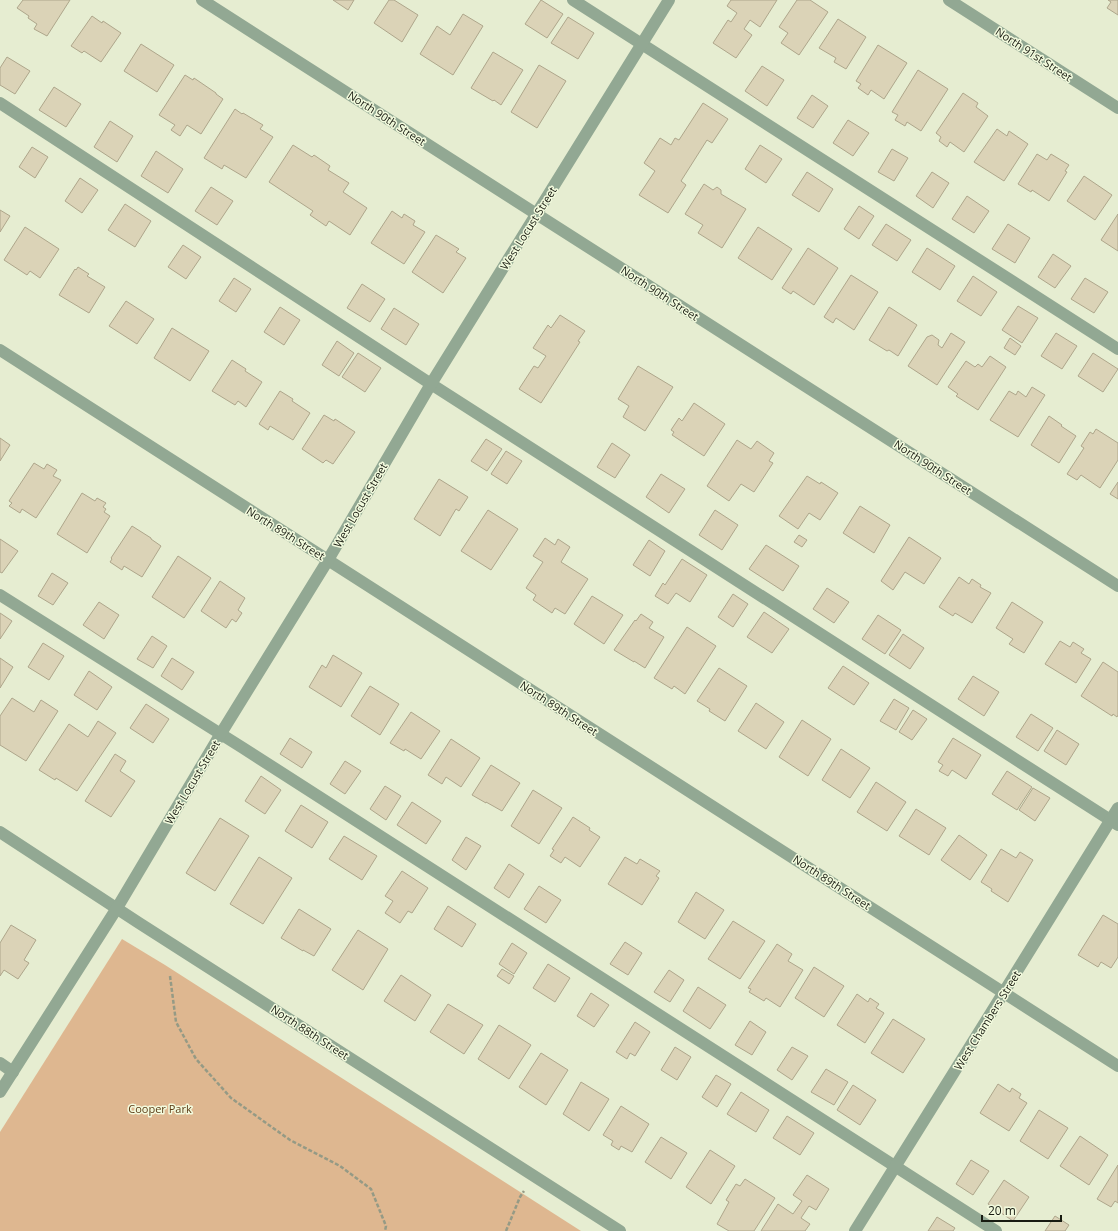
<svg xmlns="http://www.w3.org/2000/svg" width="1118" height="1231" viewBox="0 0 1118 1231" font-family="'Open Sans',sans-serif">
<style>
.green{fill:#deb790}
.building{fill:#dbd3b7;stroke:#aea68b}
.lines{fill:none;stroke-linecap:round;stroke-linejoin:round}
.path{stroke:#959a85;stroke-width:2.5;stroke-dasharray:4 2;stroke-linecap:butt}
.lane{stroke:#92a893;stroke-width:12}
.street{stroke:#92a893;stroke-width:12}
.labels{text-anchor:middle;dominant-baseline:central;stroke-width:3;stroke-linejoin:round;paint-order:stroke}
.street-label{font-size:11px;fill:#181b11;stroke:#f3fbde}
.park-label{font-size:11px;fill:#5b3b15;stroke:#f3fbde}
</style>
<rect width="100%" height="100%" fill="#e6edd1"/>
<polygon class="green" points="122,939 165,965 581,1231 0,1231 0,1132"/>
<g class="building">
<polygon points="23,0 70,0 47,36 34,29 37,24 28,18 29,16 17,8"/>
<polygon points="333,0 354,0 348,10"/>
<polygon points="389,0 394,0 418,15 402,42 374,23"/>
<polygon points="541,0 563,14 547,38 525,24"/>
<polygon points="731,0 777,0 760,27 750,20 744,29 752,35 736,58 713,43 728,20 731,22 737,13 727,6"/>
<polygon points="797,0 810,0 828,12 799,55 781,43 788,33 779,27"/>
<polygon points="1108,0 1118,0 1118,15 1107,8 1111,2"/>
<polygon points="463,14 483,26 453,75 420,54 437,26 450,35"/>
<polygon points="92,16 102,23 103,21 121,33 101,62 84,51 82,53 71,46"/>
<polygon points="568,17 594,33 578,59 551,43"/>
<polygon points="838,19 866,37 846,69 834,62 836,58 819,48"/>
<polygon points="141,44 174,65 157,92 124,71"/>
<polygon points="878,45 907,63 884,99 871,90 868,95 858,88 861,84 856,81"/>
<polygon points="493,52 523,70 501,105 494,100 493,101 471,88"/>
<polygon points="7,57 30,71 15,94 0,85 0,68"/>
<polygon points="539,65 566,81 537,128 511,112"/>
<polygon points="762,66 784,80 767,106 745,91"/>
<polygon points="918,70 948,89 921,131 907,122 905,126 895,120 898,115 892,112"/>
<polygon points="185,75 193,80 194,78 216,93 216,94 223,99 201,134 187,125 180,136 171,130 175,125 159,115"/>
<polygon points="54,87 81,104 66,127 39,110"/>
<polygon points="963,93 978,103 976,107 988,116 964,152 950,142 947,147 939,141 941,137 936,133"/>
<polygon points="812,95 828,106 813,128 797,118"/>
<polygon points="703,103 728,119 712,143 707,140 681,181 686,185 668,213 639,195 655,171 644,163 660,138 671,145 675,138 679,140"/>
<polygon points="235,109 242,114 243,113 263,125 260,129 273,137 246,178 224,165 222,169 204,158"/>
<polygon points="848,120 869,133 853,156 833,143"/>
<polygon points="110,121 133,136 117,162 94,147"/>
<polygon points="997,129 1007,136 1009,131 1028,144 1004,181 974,162"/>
<polygon points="293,145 312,157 314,155 330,166 328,170 349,183 343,192 367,208 350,235 329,221 326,226 310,215 313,211 269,182"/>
<polygon points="760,145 782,159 766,183 745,169"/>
<polygon points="32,147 48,157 35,178 19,167"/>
<polygon points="892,149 908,158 894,181 878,172"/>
<polygon points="156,151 183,169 168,193 141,176"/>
<polygon points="1037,154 1047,160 1051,154 1069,165 1065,171 1067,172 1049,201 1032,190 1031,192 1018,184"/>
<polygon points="807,172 833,189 819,212 792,195"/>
<polygon points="932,172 949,183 933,208 916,196"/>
<polygon points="1084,176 1112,195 1095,220 1067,201"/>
<polygon points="80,178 98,190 82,213 65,201"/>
<polygon points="704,184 713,190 717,187 721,190 721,194 746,209 722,248 698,233 703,225 685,214"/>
<polygon points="211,187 233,201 217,225 195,211"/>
<polygon points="967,196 989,211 974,233 952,219"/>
<polygon points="125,204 151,221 135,247 108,230"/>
<polygon points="859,206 874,216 859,239 844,229"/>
<polygon points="0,210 10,216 0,232"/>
<polygon points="392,211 402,218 404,214 415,221 413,225 425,232 404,264 371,243"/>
<polygon points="1118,214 1118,251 1101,240"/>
<polygon points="886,224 911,240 897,261 872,245"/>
<polygon points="1008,224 1030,238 1015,263 992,249"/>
<polygon points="25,227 59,249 40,278 30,271 27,275 4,260"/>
<polygon points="758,227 792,249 772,280 738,258"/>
<polygon points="436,235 459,249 456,252 466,258 443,293 412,272"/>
<polygon points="183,245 201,257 186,279 168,267"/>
<polygon points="808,248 838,268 814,305 793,291 791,294 782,288"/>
<polygon points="927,248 955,266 940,290 912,272"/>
<polygon points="1053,254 1071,266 1055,288 1038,277"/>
<polygon points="78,267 89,274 87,276 105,287 89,313 59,295 75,269 76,270"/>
<polygon points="851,275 878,292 854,330 836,318 833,323 824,317"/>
<polygon points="973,276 997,292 981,316 957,301"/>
<polygon points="234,278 251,289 236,312 219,301"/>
<polygon points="1085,278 1108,292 1094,313 1071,299"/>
<polygon points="362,284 385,299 370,322 347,308"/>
<polygon points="126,301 154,319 137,344 109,326"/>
<polygon points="1018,306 1038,318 1022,343 1002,330"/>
<polygon points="280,307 300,320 284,345 264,332"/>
<polygon points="889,307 917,325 898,356 889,350 887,351 869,340"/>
<polygon points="394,308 419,324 406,345 381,329"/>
<polygon points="560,315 585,331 578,341 580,342 541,403 519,389 534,366 538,368 546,356 533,348 548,325 551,328"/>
<polygon points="172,328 209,351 190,381 154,358"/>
<polygon points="951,333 965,342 937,385 908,366 927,337 932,335 939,340 938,345 942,348"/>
<polygon points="1056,333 1077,346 1062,369 1041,356"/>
<polygon points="1010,338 1021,346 1015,355 1004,348"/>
<polygon points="337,341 354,353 339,376 322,365"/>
<polygon points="358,353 381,368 365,392 342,377"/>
<polygon points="1093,353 1118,369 1103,392 1078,376"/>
<polygon points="990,356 1006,367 978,410 956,396 958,394 948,387 966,361 975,367 978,364 982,367"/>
<polygon points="232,360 246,369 245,371 262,382 246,407 238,401 235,405 212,391"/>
<polygon points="638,366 673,387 645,431 623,417 629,406 618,399"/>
<polygon points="1032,387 1045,395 1018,437 990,420 1009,391 1016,395 1018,391 1026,397"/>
<polygon points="280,391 293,399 292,401 310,413 293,440 270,426 268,430 259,424"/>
<polygon points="694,403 725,424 704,456 672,435 674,432 671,430 679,418 682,421"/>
<polygon points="324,415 334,421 335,419 355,432 333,464 326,460 323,463 302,449"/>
<polygon points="1049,416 1062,425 1061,426 1076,436 1059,463 1031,445"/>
<polygon points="1096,429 1118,443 1118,460 1100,488 1081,475 1077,480 1067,474 1084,448 1081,446 1090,432 1093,434"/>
<polygon points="0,438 10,445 0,461"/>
<polygon points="486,439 502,449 487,471 471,461"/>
<polygon points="737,440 751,449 757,441 774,453 769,461 773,463 754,492 741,484 729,501 707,486"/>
<polygon points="612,443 630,455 615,478 597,467"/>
<polygon points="506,451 522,461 507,484 491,474"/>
<polygon points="34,463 44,469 47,464 57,470 53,476 61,480 36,518 22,509 20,513 9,506 12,503 9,501"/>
<polygon points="661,474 685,489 669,513 646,497"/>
<polygon points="807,476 820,484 821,482 838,493 820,520 809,513 798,529 779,516"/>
<polygon points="439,479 468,497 459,511 456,509 440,536 414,519"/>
<polygon points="1118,482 1118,499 1110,494"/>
<polygon points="82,493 95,501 97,498 106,503 103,507 106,509 104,512 110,516 87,553 57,534"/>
<polygon points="860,506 890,525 874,553 843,533"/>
<polygon points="488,510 518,529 491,570 461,551"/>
<polygon points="715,510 738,525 722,550 699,535"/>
<polygon points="132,526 151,538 151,539 161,546 142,577 124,566 122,570 110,562 112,559 111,558"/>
<polygon points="799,535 807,540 802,547 794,542"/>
<polygon points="909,537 941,558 924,584 905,572 893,590 881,581"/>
<polygon points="545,538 555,545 558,539 570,547 561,562 588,579 565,614 555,608 552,613 533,600 536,595 526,588 543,562 533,556"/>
<polygon points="0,539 18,551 2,573 0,572"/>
<polygon points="649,540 665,551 650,576 633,565"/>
<polygon points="766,545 799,566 783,591 749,569"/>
<polygon points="178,556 211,578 184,618 152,597"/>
<polygon points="682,559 707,575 690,602 676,593 668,604 655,596 663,583 665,585"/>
<polygon points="52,573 68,583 53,605 38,596"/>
<polygon points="959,577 969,584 972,579 981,585 980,587 991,593 972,623 955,613 953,616 939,607"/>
<polygon points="220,581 245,598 238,610 242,613 236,622 232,619 226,628 201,611"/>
<polygon points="827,588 849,602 834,623 813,609"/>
<polygon points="733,594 748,604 733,627 718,617"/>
<polygon points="592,596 623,615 604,644 574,624"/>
<polygon points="99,602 119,615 104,639 83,625"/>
<polygon points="1012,602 1043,622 1024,653 1009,644 1013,639 996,628"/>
<polygon points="764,612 789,629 772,653 747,637"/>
<polygon points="0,613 12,621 0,639"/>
<polygon points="641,614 653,622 649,628 664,637 645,668 634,661 634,662 614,650 635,620 636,621"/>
<polygon points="878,615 901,630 885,654 862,639"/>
<polygon points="687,627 716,646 685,694 674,686 672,689 654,678"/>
<polygon points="903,634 924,648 910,669 889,655"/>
<polygon points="152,636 167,646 153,668 137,659"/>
<polygon points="1060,641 1070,647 1073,642 1084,649 1081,653 1091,659 1076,683 1045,664"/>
<polygon points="43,643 64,656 49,680 28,667"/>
<polygon points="333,655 362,673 341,707 309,687 322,665 326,668"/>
<polygon points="0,658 13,667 0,688"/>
<polygon points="172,658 194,672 182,690 161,676"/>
<polygon points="1103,662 1118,672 1118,715 1117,717 1113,714 1112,716 1081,696"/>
<polygon points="843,666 869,683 854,705 828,688"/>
<polygon points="719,668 747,686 725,721 709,711 710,709 697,701"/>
<polygon points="89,671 112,687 97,710 74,695"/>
<polygon points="973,676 999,692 984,716 958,699"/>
<polygon points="370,686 399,704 380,735 351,716"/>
<polygon points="12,698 34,712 41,700 58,711 26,761 0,745 0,716"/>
<polygon points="894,699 909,708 896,730 880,721"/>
<polygon points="756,703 784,722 766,749 738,731"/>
<polygon points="146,704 169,719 153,743 130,728"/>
<polygon points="913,710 927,719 912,740 899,732"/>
<polygon points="411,712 440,731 421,759 405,749 404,751 390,743"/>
<polygon points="1031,714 1053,728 1038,751 1016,737"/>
<polygon points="802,720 831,739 808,776 779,757"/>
<polygon points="98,721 116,733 77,791 56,778 55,780 39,770 69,724 88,737"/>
<polygon points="1057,730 1079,744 1066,765 1044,751"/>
<polygon points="290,738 312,752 302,768 280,754"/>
<polygon points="953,738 981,755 966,779 952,770 948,776 939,771 943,765 938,762"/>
<polygon points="451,739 480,758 461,787 446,777 442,784 428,775"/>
<polygon points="841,749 870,768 850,798 822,780"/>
<polygon points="115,754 126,761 120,771 135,781 111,817 85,801"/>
<polygon points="345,761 361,771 345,794 330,784"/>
<polygon points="491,765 520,783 502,811 486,802 486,803 472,795"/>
<polygon points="1007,771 1032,787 1017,810 992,794"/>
<polygon points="261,776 281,790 265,814 245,801"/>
<polygon points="876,782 906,802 887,831 857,812"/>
<polygon points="385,786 401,796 386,820 370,809"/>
<polygon points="1033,788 1050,798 1035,821 1019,810"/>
<polygon points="533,790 562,808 539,844 511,826"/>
<polygon points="412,802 441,821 426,844 397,825"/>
<polygon points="301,805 328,822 312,848 285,831"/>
<polygon points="916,809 946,828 929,855 899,836"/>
<polygon points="573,817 590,828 589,830 600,837 580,867 565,857 561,863 550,856 554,850 552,849"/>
<polygon points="220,818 249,836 215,891 186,873"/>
<polygon points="959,835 987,855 970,880 941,860"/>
<polygon points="344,836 377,856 362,880 329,859"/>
<polygon points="466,837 481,846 466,870 452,860"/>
<polygon points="1001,849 1016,858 1020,852 1033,860 1008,902 991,891 992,889 981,882"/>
<polygon points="259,857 292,878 263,924 230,904"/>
<polygon points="625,857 637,864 640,859 660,871 656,876 659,878 642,905 608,884"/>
<polygon points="509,864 524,874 509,898 494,888"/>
<polygon points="402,871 428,888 412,913 408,911 400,923 385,913 393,901 385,896"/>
<polygon points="539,886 561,900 546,923 524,909"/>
<polygon points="696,892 724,910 705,939 678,922"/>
<polygon points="448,906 476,924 462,947 434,929"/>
<polygon points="299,909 331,929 314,956 303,950 303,951 281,938"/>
<polygon points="1103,915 1118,924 1118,957 1111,968 1101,962 1098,967 1078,955"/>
<polygon points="733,921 765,941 740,979 708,959"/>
<polygon points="11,925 36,940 24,960 29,963 18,979 4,970 0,976 0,943"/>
<polygon points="358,930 388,949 363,990 332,970"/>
<polygon points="625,942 642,953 628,975 610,964"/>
<polygon points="512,943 527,953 514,974 499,964"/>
<polygon points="777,944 792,954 788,961 803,970 780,1007 766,998 764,1001 749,992 751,989 748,988"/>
<polygon points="548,964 570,978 555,1002 533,988"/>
<polygon points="814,967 844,986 824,1017 795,998"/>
<polygon points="502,969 514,976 509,984 497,976"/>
<polygon points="669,970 684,980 670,1002 654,992"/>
<polygon points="401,975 431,995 415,1021 384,1001"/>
<polygon points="698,987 726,1005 710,1029 683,1011"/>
<polygon points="591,993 609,1005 594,1027 577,1016"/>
<polygon points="857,994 868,1002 870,998 879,1004 876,1008 884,1013 865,1043 837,1025"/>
<polygon points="448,1004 483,1025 464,1054 430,1032"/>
<polygon points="893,1019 925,1039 903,1073 871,1053"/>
<polygon points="750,1021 766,1032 752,1055 735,1045"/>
<polygon points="635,1022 650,1032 635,1056 630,1053 627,1059 616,1052"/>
<polygon points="499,1025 531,1045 509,1079 478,1059"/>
<polygon points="675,1047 691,1057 677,1080 661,1070"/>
<polygon points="792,1047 808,1056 792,1080 777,1070"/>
<polygon points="541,1053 568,1070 546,1105 519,1087"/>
<polygon points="826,1069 848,1082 834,1105 811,1092"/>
<polygon points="716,1075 731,1084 717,1107 702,1097"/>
<polygon points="581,1082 609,1099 589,1131 563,1114"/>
<polygon points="998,1084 1010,1092 1012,1088 1021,1094 1019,1098 1027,1103 1009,1131 980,1113"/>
<polygon points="853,1085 876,1100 860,1125 837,1110"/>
<polygon points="741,1092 769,1110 756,1132 727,1114"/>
<polygon points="621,1106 649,1124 632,1152 621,1146 619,1150 611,1145 613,1141 603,1135"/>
<polygon points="1039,1110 1068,1128 1048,1159 1020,1141"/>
<polygon points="787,1116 814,1133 800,1155 773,1138"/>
<polygon points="1080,1136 1108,1155 1089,1185 1060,1166"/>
<polygon points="661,1137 687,1153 671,1179 645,1162"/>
<polygon points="710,1150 735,1166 711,1204 686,1187"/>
<polygon points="971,1160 989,1171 973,1195 956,1184"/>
<polygon points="1118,1165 1118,1203 1115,1201 1111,1207 1097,1199"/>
<polygon points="807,1175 829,1189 816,1210 809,1206 801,1218 810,1224 805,1231 761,1231 778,1204 793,1214 802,1201 793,1195"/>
<polygon points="745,1179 775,1198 754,1231 729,1231 717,1224 729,1202 726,1200 736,1184 740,1186"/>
<polygon points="1004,1180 1029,1197 1013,1221 988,1204"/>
<polygon points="1055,1216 1069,1225 1065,1231 1045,1231"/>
<polygon points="937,1217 955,1228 953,1231 928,1231"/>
</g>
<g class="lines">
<g class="path">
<polyline points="170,976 176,1022 196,1059 231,1098 290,1140 340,1166 371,1189 386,1226 385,1231"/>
<polyline points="506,1231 520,1197 524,1191"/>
</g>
<g class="lane">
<polyline points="573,0 1118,349"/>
<polyline points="0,103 431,384 1118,825"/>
<polyline points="0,595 243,748 996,1231"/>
<polyline points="0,1063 13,1072"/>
</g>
<g class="street">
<polyline points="202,0 1118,586"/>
<polyline points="949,0 1118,108"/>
<polyline points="0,350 1118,1066"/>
<polyline points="0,832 139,923 620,1231"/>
<polyline points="0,1092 117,908 220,735 328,560 431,384 669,0"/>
<polyline points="855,1231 1004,992 1118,808"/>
</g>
</g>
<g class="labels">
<g class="street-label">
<text transform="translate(1034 54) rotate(33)">North 91st Street</text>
<text transform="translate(387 118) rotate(33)">North 90th Street</text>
<text transform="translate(528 228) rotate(-58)">West Locust Street</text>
<text transform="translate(660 293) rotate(33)">North 90th Street</text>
<text transform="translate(933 467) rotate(33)">North 90th Street</text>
<text transform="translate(360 505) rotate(-60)">West Locust Street</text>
<text transform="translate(286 533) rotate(32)">North 89th Street</text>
<text transform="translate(559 708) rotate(33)">North 89th Street</text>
<text transform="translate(192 782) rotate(-59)">West Locust Street</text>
<text transform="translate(832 882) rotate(33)">North 89th Street</text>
<text transform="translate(987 1020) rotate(-58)">West Chambers Street</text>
<text transform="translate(310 1032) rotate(33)">North 88th Street</text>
</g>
<g class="park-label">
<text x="160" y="1108">Cooper Park</text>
</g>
</g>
<path d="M982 1215v6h79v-6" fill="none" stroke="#181b11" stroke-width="2"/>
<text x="988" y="1215" font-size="12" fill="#181b11" stroke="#f3fbde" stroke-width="3" paint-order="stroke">20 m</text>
</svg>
